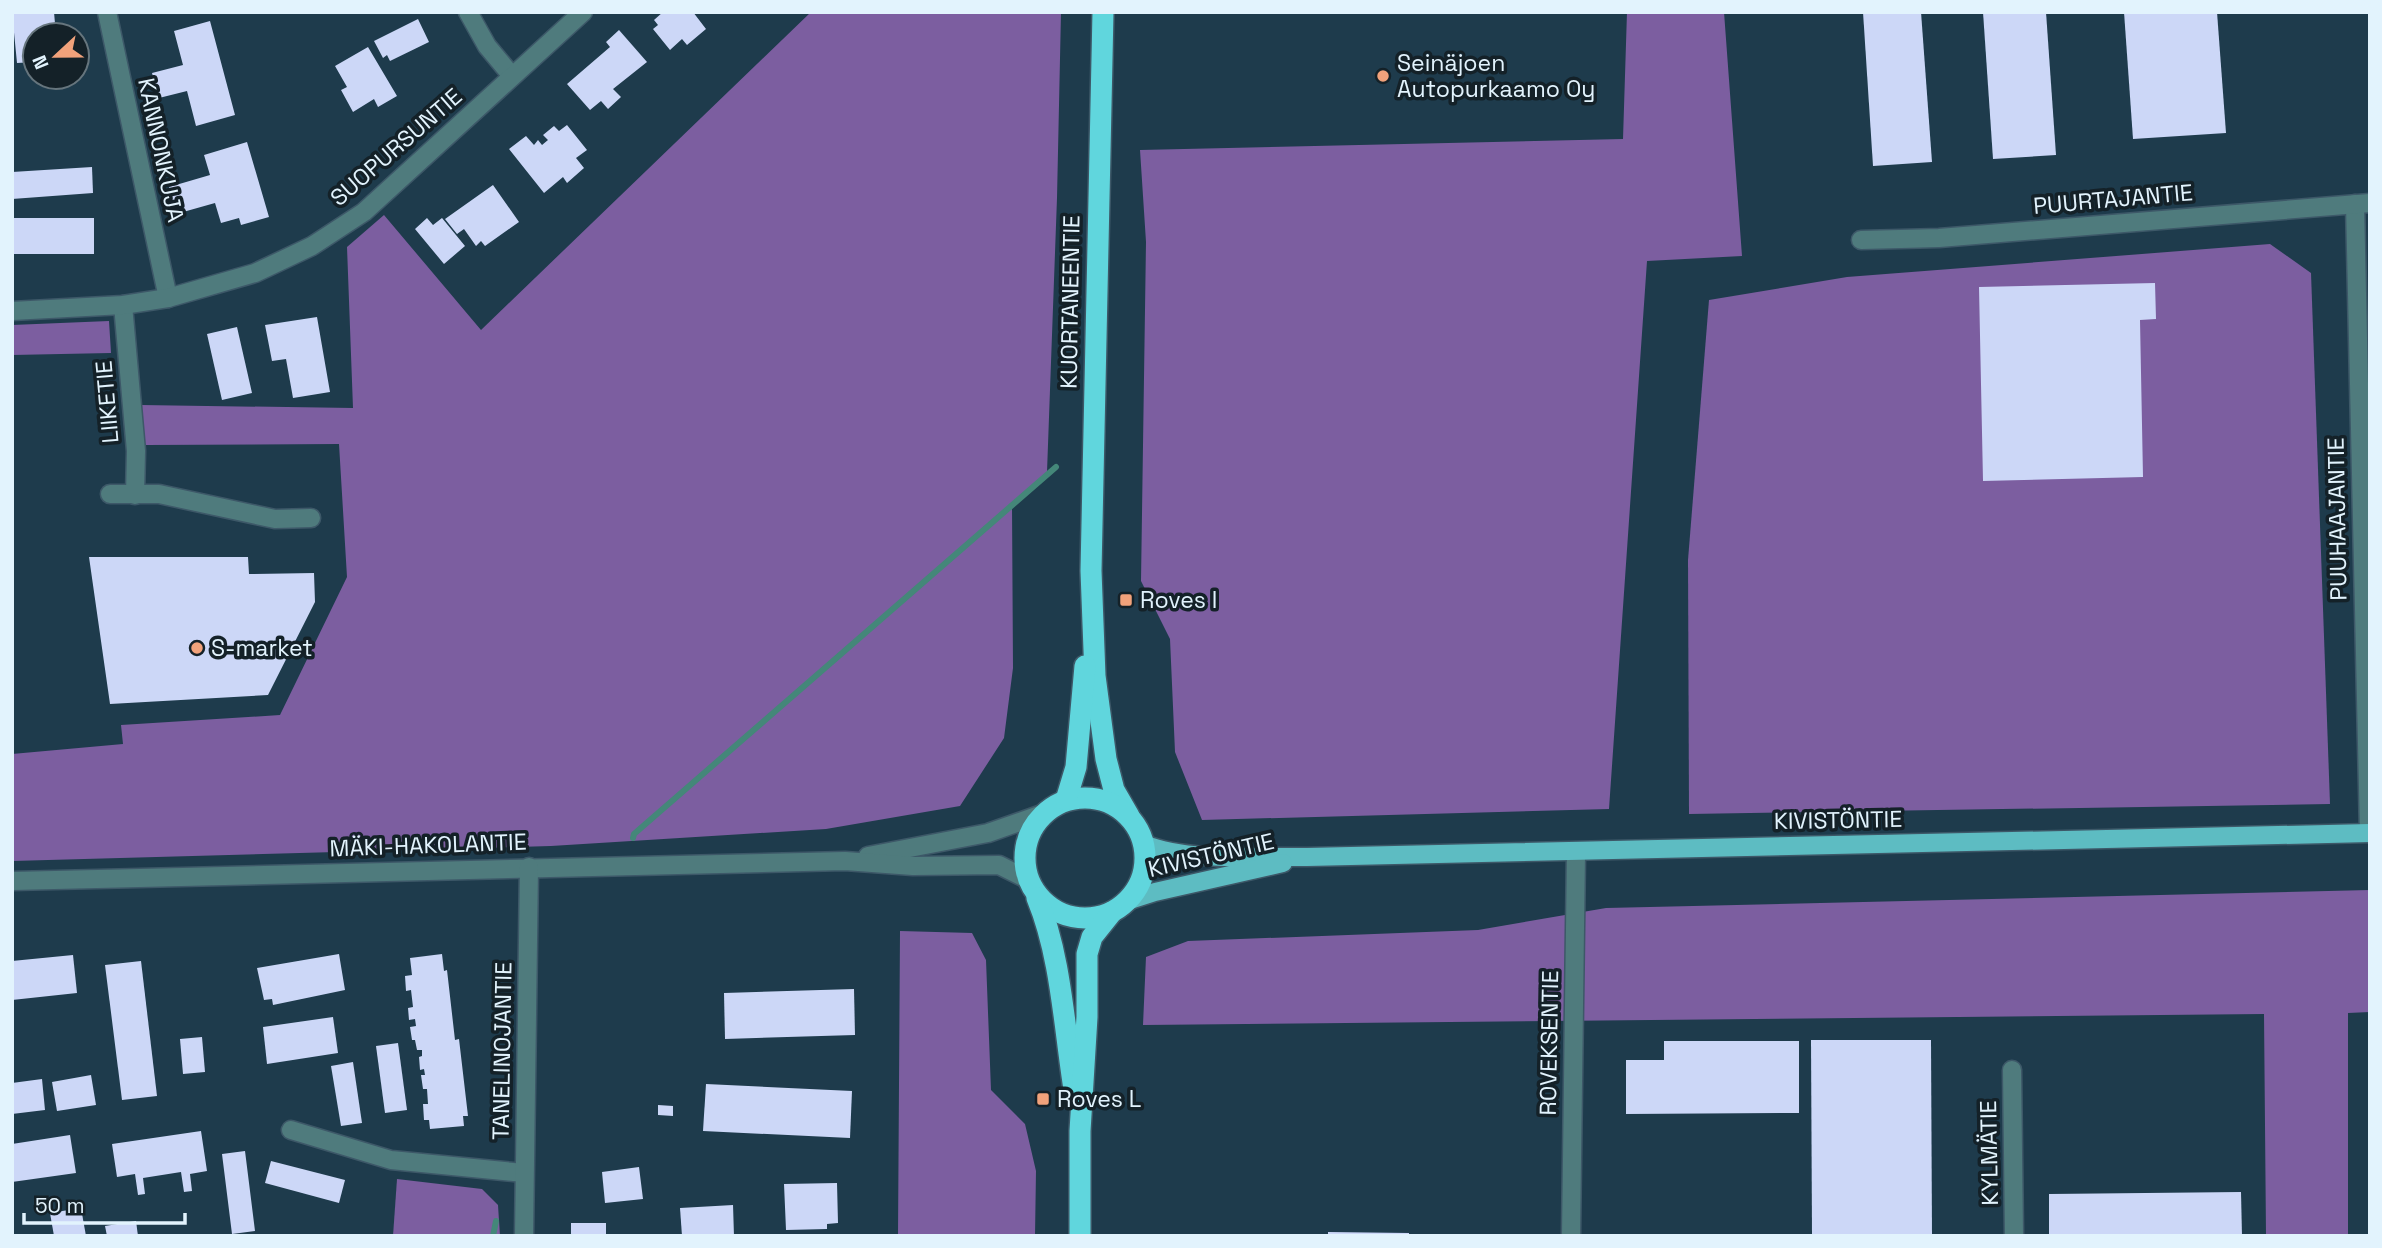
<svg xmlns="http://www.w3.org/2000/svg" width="2382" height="1248" viewBox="0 0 2382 1248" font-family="'Space Grotesk',sans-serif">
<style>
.forest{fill:#7c5ea0}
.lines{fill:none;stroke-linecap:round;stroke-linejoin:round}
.stream{stroke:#448779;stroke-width:6}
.building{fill:#ccd7f7}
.minor-casing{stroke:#3d5868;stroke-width:21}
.major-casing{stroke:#3d5868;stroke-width:21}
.highway-casing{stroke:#3d5868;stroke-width:24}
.minor{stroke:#4f7b7d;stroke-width:18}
.major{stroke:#5dbcc2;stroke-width:18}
.highway{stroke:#60d6dd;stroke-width:21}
.poi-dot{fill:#f1a27b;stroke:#142128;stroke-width:2.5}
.labels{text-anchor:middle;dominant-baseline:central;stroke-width:7;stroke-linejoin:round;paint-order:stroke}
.poi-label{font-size:23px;fill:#e2f3fd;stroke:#142128;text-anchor:start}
.street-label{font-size:23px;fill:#e2f3fd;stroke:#142128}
</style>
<rect width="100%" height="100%" fill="#1e3b4c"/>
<g class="forest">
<polygon points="811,12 1061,12 1057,198 1047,472 1012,506 1013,668 1004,738 960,806 826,829 551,846 12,861 12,754 123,744 121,725 280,715 347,577 339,444 145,445 141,405 353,408 347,247 384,215 481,330"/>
<polygon points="1627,12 1724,12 1742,256 1647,261 1609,809 1202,820 1175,752 1170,639 1141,581 1146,242 1140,150 1623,139"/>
<polygon points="2270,244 2311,273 2330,804 1689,814 1688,560 1709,300 1847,277"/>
<polygon points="109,321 111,353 12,355 12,325"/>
<polygon points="2370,890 2370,1012 2348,1013 2348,1236 2266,1236 2264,1014 1143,1025 1146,957 1188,941 1478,930 1606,908"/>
<polygon points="900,931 972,933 986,960 991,1090 1025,1124 1036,1171 1035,1236 898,1236"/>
<polygon points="397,1179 482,1189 498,1205 500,1236 393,1236"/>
</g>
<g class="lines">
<g class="stream">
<polyline points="633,838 634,834 1056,467"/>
<polyline points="493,1236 496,1221"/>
</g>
</g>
<g class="building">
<polygon points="12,12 54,12 56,35 35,35 35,62 17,63"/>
<polygon points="663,12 693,12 706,29 687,45 682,39 670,50 653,29 658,25 654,20"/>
<polygon points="1863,12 1921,12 1932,162 1873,166"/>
<polygon points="1983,12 2046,12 2056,155 1993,159"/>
<polygon points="2124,12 2217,12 2226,133 2133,139"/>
<polygon points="418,19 429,42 390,61 387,55 383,58 374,41"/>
<polygon points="210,21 235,115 196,126 187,91 159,98 152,73 183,65 174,31"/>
<polygon points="619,30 647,62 613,89 621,97 608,109 601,101 590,110 567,84 610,47 606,42"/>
<polygon points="368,47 397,96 378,107 374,99 353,112 341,90 347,87 335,66"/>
<polygon points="567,125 587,150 576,158 584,168 567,183 563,177 544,193 509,149 526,136 534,145 538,140 542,145 548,140 543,135 554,126 559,131"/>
<polygon points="247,142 269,217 241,225 239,218 221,223 215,203 176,214 169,187 210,175 204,155"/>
<polygon points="92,167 93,193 12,199 12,172"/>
<polygon points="493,185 519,222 485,246 481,241 476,246 464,229 457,234 445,219"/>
<rect x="12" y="218" width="82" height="36"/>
<polygon points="427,218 433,225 442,218 465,246 444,264 415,229"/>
<polygon points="2155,283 2156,319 2140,320 2143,477 1983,481 1979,287"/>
<polygon points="317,317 330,392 293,398 286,359 272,361 265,325"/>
<polygon points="237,327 252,393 222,400 207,334"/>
<polygon points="89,557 248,557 249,574 314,573 315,602 268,695 110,704"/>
<polygon points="339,954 345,990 273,1005 272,999 264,1000 257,968"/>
<polygon points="442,954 444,971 447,970 455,1040 459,1039 468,1116 463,1116 464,1126 430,1129 429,1120 424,1120 423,1104 428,1104 427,1089 423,1089 421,1075 425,1075 424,1069 420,1070 419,1057 422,1056 422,1050 417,1050 415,1040 412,1040 410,1027 416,1026 415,1019 409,1020 408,1008 413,1007 411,990 406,991 405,976 412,975 410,958"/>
<polygon points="73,955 77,993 12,1000 12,961"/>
<polygon points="141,961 157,1096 122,1100 105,965"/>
<polygon points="854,989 855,1035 725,1039 724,993"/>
<polygon points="333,1017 338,1053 267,1064 263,1027"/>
<polygon points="202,1037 205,1072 183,1074 180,1039"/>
<polygon points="1811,1040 1931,1040 1932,1236 1812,1236"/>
<polygon points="1664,1041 1799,1041 1799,1113 1626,1114 1626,1060 1664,1060"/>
<polygon points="398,1043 407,1110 385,1113 376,1046"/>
<polygon points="353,1062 362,1123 341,1126 331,1066"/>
<polygon points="91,1075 96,1105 57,1111 52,1082"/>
<polygon points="42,1079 45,1110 12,1114 12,1083"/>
<polygon points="706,1084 852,1091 850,1138 703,1131"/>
<polygon points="658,1105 673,1106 673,1116 658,1115"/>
<polygon points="201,1131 207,1171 190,1174 192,1191 184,1192 181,1172 143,1178 145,1194 138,1195 135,1174 117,1177 112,1144"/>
<polygon points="70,1135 76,1173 12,1182 12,1144"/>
<polygon points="245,1151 255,1231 232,1234 222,1154"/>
<polygon points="271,1161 345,1180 339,1203 265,1183"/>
<polygon points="639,1167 643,1199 605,1203 602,1172"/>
<polygon points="837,1183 838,1223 827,1224 827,1229 786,1230 784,1184"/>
<polygon points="2241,1192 2242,1236 2049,1236 2049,1194"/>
<polygon points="733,1205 734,1236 682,1236 680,1208"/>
<polygon points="81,1208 86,1236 54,1236 50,1213"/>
<polygon points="136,1221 138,1236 107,1236 105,1226"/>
<rect x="571" y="1223" width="35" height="13"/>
<polygon points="1328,1232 1409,1233 1409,1236 1328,1236"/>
</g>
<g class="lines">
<g class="minor-casing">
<g id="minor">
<polyline points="107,12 168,298"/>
<polyline points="468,12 487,46 512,76"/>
<polyline points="2355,204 2369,833"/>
<polyline points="1861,240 1939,238 2370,203"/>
<polyline points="123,305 136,451 135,495"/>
<polyline points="12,311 123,305 168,298 255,273 312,246 364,212 583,12"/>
<polyline points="110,494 159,494 275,519 311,518"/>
<polyline points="868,856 988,833 1045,813"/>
<polyline points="12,881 845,861 913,866 999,865 1029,880"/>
<polyline points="2012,1070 2014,1236"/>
<polyline points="291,1130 391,1160 524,1173"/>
<polyline points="524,1236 529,867"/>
<polyline points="1571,1236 1576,852"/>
</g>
</g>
<g class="major-casing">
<g id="major">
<path d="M1144 844C1189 862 1257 856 1307 857L2370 833"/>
<polyline points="1127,901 1155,892 1283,863"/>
</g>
</g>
<g class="highway-casing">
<g id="highway">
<polyline points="1103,12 1091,571 1095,676 1106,759 1114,790 1129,816"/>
<circle cx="1085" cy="858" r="60"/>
<polyline points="1066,800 1076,767 1085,666"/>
<path d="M1037 898C1061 956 1064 1026 1074 1089"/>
<polyline points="1080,1236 1080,1131 1087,1017 1087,954 1092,937 1112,912"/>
</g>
</g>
<use href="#minor" class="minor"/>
<use href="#major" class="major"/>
<use href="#highway" class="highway"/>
</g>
<g class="poi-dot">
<circle cx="1383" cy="76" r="7"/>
<rect x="1119" y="593" width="14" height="14" rx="3.5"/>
<circle cx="197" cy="648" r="7"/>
<rect x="1036" y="1092" width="14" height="14" rx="3.5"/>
</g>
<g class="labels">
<g class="poi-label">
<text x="1397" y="63">Seinäjoen<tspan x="1397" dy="26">Autopurkaamo Oy</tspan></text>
<text x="1140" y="600">Roves I</text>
<text x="211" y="648">S-market</text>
<text x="1057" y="1099">Roves L</text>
</g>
<g class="street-label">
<text transform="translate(396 147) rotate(-41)">SUOPURSUNTIE</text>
<text transform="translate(161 150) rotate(78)">KANNONKUJA</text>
<text transform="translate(2113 199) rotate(-5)">PUURTAJANTIE</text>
<text transform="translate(1070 302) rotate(-89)">KUORTANEENTIE</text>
<text transform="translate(107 402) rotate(-95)">LIIKETIE</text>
<text transform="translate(2337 519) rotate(-91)">PUUHAAJANTIE</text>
<text transform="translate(1838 820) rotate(-1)">KIVISTÖNTIE</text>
<text transform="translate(428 845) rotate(-2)">MÄKI-HAKOLANTIE</text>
<text transform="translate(1211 855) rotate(-13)">KIVISTÖNTIE</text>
<text transform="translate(1549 1043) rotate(-89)">ROVEKSENTIE</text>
<text transform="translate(502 1051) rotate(-89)">TANELINOJANTIE</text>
<text transform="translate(1989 1153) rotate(-91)">KYLMÄTIE</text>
</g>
</g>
<rect width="2382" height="1248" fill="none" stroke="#e2f3fd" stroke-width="28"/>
<g transform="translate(56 56) rotate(248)"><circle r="33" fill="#142128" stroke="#66757d" stroke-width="2"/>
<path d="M0-5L12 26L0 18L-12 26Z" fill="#f1a27b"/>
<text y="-10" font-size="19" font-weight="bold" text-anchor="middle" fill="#e2f3fd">N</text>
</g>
<path d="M24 1213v10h161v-10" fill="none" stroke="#e2f3fd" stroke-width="3.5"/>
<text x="35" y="1213" font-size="21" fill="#e2f3fd" stroke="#142128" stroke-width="5" paint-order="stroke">50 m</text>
</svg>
